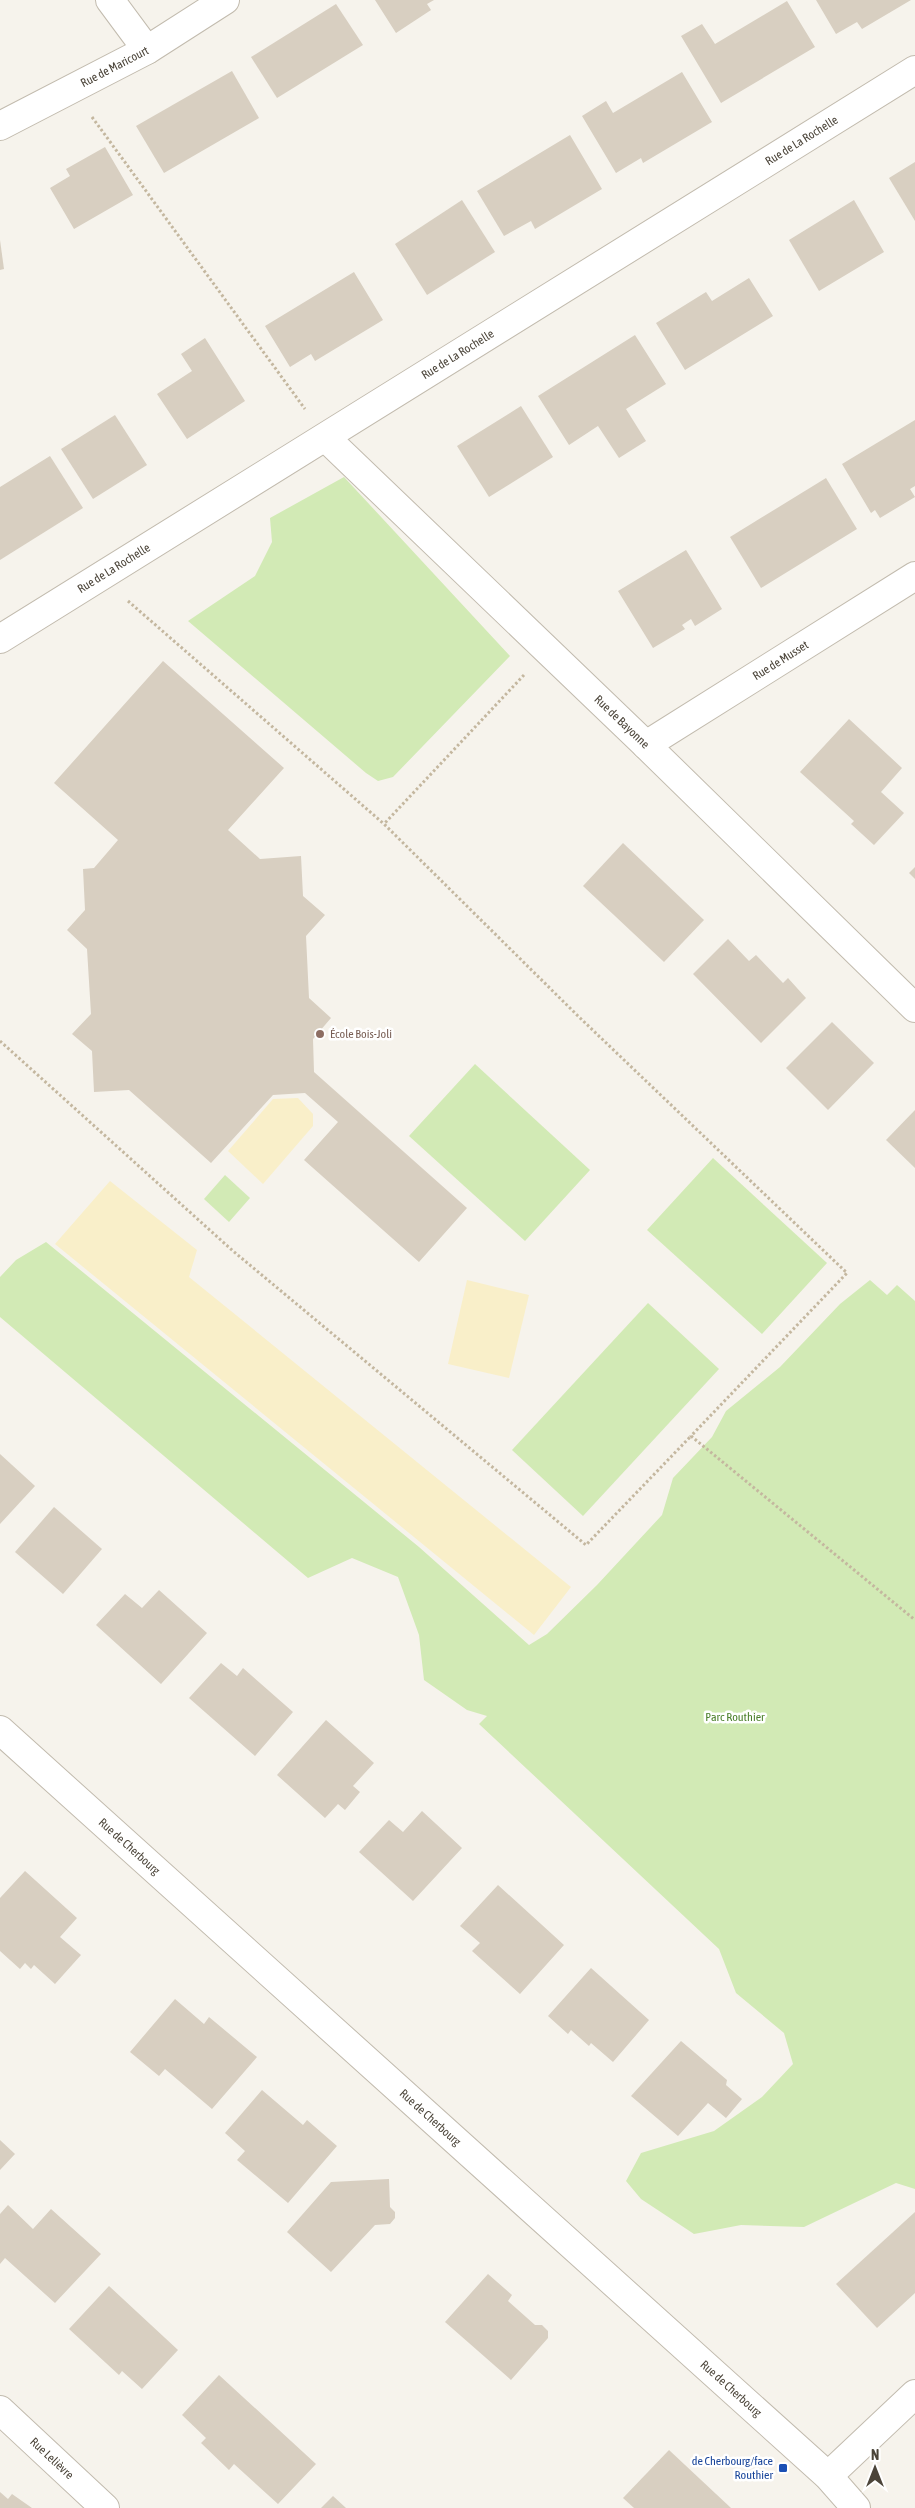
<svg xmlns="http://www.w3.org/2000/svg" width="915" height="2508" viewBox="0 0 915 2508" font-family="'Asap Condensed',sans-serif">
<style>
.green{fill:#d2eab5}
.sand{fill:#f9efc9}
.building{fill:#d8cfc1}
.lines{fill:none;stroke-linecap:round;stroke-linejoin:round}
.minor-casing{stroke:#c2bbae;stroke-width:30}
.path{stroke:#c4b79f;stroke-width:3;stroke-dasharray:2.5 2.5;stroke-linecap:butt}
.minor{stroke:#fff;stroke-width:28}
.education-dot{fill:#8d6e63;stroke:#fff;stroke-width:2}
.transit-dot{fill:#1a4fb4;stroke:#fff;stroke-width:2}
.labels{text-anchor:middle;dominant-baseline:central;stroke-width:5;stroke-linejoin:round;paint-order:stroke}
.street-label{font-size:12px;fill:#4b4439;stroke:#fff}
.education-label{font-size:12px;fill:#785e54;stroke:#fff;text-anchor:start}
.park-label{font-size:12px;fill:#4a7f2a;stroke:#fff}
.transit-label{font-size:12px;fill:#164399;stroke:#fff;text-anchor:end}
</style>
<rect width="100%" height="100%" fill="#f6f3ec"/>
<g class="green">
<polygon points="344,477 510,656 393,777 378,781 366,773 188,621 255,576 272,542 270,518"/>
<polygon points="475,1064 590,1170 525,1241 409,1136"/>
<polygon points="713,1158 827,1263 762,1334 647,1230"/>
<polygon points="225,1175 250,1198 229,1222 204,1199"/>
<polygon points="46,1242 419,1547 529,1645 547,1634 597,1585 662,1515 673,1478 712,1437 726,1411 780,1367 840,1304 870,1280 887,1295 897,1285 915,1301 915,2189 896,2183 804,2227 741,2225 694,2234 641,2199 626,2181 641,2153 714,2131 762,2097 793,2064 784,2033 736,1993 719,1949 479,1724 487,1716 467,1710 424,1680 419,1635 398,1577 352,1558 308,1578 0,1317 0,1277 16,1260"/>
<polygon points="648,1303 719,1369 583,1516 512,1450"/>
</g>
<g class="sand">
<polygon points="298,1098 313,1114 313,1126 263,1184 228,1151 273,1099"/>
<polygon points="110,1181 197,1250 189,1277 571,1587 534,1635 55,1244"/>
<polygon points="467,1280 529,1295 509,1378 448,1364"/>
</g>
<g class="building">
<polygon points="375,0 434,0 427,4 431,10 396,33"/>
<polygon points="816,0 911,0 862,29 857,22 836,34"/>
<polygon points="787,1 815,47 721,103 681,36 702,24 715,44"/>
<polygon points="336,4 363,45 277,98 251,57"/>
<polygon points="232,71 259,118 164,173 136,126"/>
<polygon points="682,72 712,122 643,163 641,158 616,173 582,116 606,101 613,113"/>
<polygon points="570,135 602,189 535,229 531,221 504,236 477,191"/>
<polygon points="105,147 133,195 74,229 50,188 70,176 66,169"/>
<polygon points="915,162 915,221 889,178"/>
<polygon points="462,200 495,252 427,295 395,244"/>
<polygon points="854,200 884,252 819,291 789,240"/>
<polygon points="0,240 4,269 0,270"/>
<polygon points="354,272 383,320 315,361 311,354 290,367 265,326"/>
<polygon points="749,278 773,316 685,370 656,323 706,292 712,301"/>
<polygon points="635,335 666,384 626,409 646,441 619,458 598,426 569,445 538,396"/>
<polygon points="205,338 245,401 187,439 157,394 192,371 181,354"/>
<polygon points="521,406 553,457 489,497 457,446"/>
<polygon points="115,415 147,465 93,499 61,449"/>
<polygon points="915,420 915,486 910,489 915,497 880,518 875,510 871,513 842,464"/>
<polygon points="50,456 83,508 0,560 0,487"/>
<polygon points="826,478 857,529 761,588 730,537"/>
<polygon points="686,550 722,609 695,626 691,619 682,625 685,629 653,648 618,591"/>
<polygon points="163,661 284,768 228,830 260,859 301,856 303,896 325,915 306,936 309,998 331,1018 313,1039 314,1072 467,1208 419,1262 304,1160 338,1122 305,1093 273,1095 211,1163 129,1090 94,1092 92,1051 72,1034 91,1014 87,949 67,930 85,910 83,869 94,868 118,840 54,783"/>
<polygon points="849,719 902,768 881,792 904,813 874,845 851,824 854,821 800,772"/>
<polygon points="623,843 704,920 664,962 583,886"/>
<polygon points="915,867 915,879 909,873"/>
<polygon points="728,939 749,961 756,955 783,983 788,978 806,998 761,1043 693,974"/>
<polygon points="832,1022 874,1063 828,1110 786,1068"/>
<polygon points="915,1110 915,1168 886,1140"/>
<polygon points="0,1454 35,1486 0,1524"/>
<polygon points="54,1507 102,1549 63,1594 15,1552"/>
<polygon points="159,1590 207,1633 161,1684 96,1625 125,1594 142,1608"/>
<polygon points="221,1663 237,1676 243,1668 293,1712 255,1756 189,1698"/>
<polygon points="326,1720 374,1763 353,1786 360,1792 345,1810 338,1804 325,1818 277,1775"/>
<polygon points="422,1811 462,1848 413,1901 359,1852 389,1820 403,1832"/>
<polygon points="25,1871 77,1918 60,1937 81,1955 55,1984 34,1965 31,1969 25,1963 20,1969 0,1951 0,1898"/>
<polygon points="498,1885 564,1945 520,1994 472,1951 480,1943 460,1926"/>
<polygon points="591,1968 649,2020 613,2062 591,2043 589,2046 571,2030 568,2034 548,2016"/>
<polygon points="175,1999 204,2024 209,2017 257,2057 212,2109 165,2069 159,2076 130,2052"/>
<polygon points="681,2041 727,2080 726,2085 742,2099 726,2118 708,2103 678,2136 631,2096"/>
<polygon points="262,2090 303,2125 307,2120 337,2146 288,2203 237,2160 245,2151 225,2133"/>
<polygon points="0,2140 15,2154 0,2170"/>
<polygon points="389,2179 390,2207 395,2212 395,2218 390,2224 375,2225 331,2272 287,2232 331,2182"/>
<polygon points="8,2205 33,2229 51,2209 101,2254 55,2303 5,2258 0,2264 0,2214"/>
<polygon points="915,2212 915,2293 877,2328 836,2284"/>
<polygon points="488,2274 512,2295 508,2301 535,2325 542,2325 548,2331 548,2338 511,2380 445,2322"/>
<polygon points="109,2286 178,2350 142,2389 122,2371 119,2375 69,2329"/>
<polygon points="219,2375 316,2464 278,2504 234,2464 229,2470 201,2443 206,2438 182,2415"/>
<polygon points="669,2450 731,2508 634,2508 623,2498"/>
<polygon points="0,2492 8,2499 12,2494 32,2508 0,2508"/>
<polygon points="333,2496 346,2508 321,2508"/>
</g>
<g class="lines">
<g class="minor-casing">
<g id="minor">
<polyline points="110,0 147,50"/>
<path id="s1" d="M0 126 147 50 225 0"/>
<path id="s2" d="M326 438 646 745 915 1008"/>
<path id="s3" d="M0 639 915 70"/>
<path id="s4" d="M646 745 915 576"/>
<path id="s5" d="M0 1730 828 2476 856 2508"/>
<path id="s6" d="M0 2410 105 2508"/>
<polyline points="828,2476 915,2394"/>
</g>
</g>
<g class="path">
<polyline points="92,117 305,409"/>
<polyline points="128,601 384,824"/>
<polyline points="524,675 384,824 578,1016 847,1273 691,1436 915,1620"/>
<polyline points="0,1041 233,1251 586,1545 691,1436"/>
</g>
<use href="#minor" class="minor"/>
</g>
<circle class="education-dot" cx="320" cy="1034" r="5"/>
<rect class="transit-dot" x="778" y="2463" width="10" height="10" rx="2.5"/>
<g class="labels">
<g class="street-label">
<text stroke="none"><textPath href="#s1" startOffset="129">Rue de Maricourt</textPath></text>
<text stroke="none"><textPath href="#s3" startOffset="944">Rue de La Rochelle</textPath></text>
<text stroke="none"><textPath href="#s3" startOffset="539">Rue de La Rochelle</textPath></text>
<text stroke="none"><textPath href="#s3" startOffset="134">Rue de La Rochelle</textPath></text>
<text stroke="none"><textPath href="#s4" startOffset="159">Rue de Musset</textPath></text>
<text stroke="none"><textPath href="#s2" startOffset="410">Rue de Bayonne</textPath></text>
<text stroke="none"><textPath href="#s5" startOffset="174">Rue de Cherbourg</textPath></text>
<text stroke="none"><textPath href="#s5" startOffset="579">Rue de Cherbourg</textPath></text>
<text stroke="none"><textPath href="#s5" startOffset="984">Rue de Cherbourg</textPath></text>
<text stroke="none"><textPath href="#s6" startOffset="71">Rue Lelièvre</textPath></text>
</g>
<g class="education-label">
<text x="330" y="1034">École Bois-Joli</text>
</g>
<g class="park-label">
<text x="735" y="1717">Parc Routhier</text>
</g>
<g class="transit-label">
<text x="773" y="2461">de Cherbourg/face<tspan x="773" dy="14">Routhier</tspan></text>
</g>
</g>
<g transform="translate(875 2468)" stroke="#ffffff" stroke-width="4" paint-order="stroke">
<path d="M0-4L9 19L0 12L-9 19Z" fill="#4b4439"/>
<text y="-8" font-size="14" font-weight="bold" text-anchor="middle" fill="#4b4439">N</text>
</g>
</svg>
